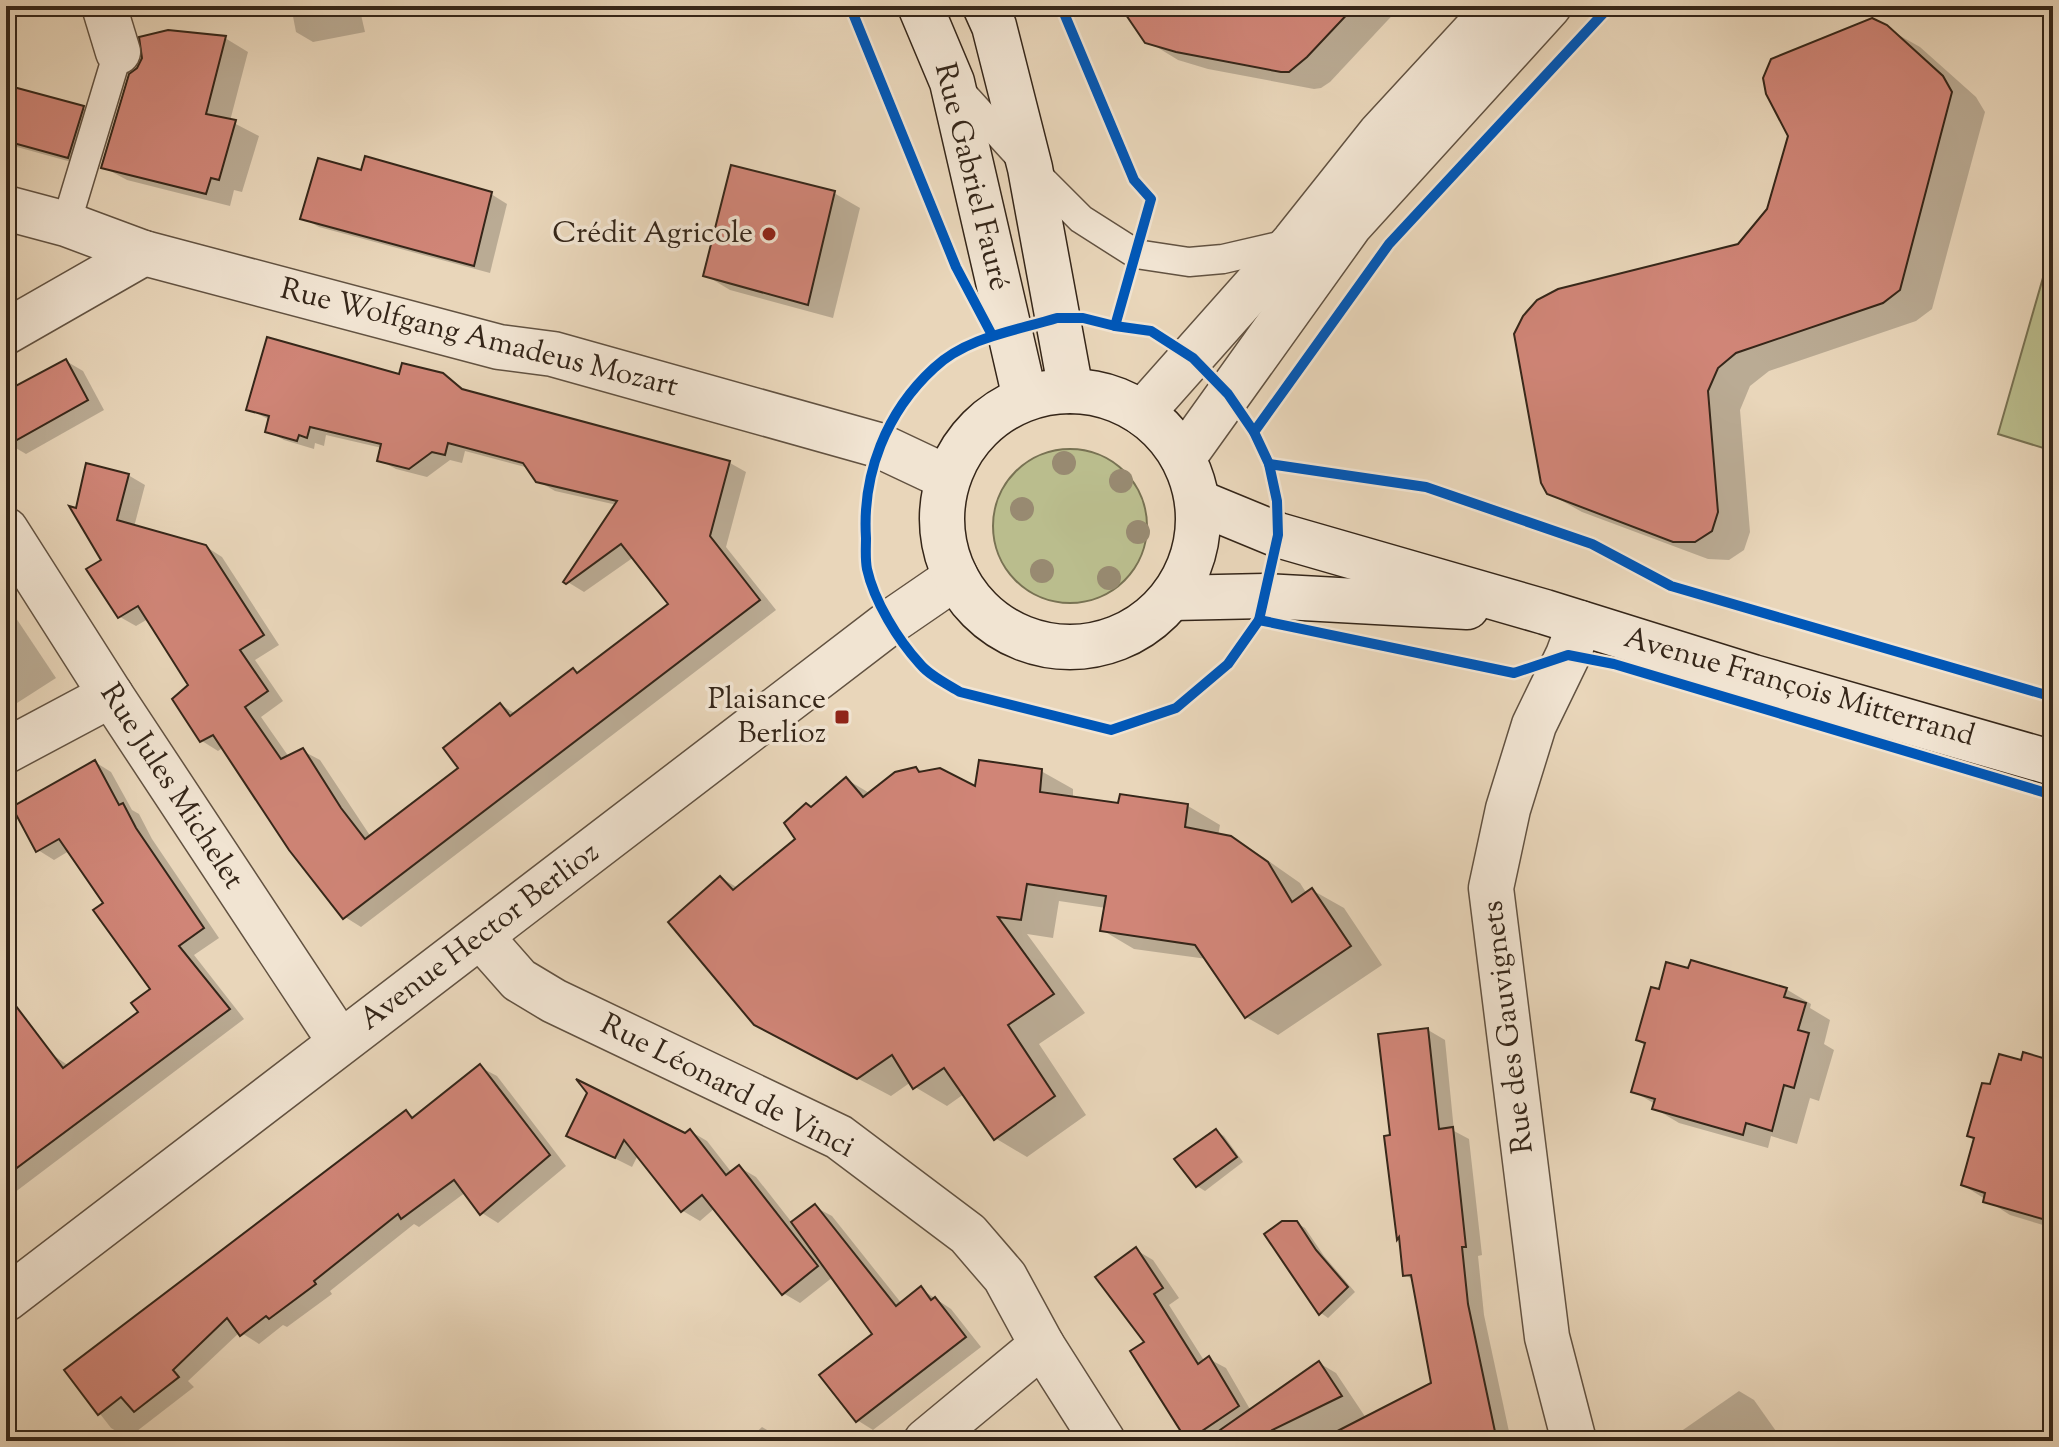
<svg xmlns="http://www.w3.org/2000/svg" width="2059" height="1447" viewBox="0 0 2059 1447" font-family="'Sorts Mill Goudy',serif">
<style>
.green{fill:#babd8d;stroke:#787253;stroke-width:2}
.shadow{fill:#0003}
.building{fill:#d08577;stroke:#352619;stroke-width:2}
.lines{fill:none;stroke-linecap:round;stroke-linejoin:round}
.service-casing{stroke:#625241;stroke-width:31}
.minor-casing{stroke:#625241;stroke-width:47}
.tertiary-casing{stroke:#625241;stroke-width:47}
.secondary-casing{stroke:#352619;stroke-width:47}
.path{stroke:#352619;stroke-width:5;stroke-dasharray:6 4;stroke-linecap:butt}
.service{stroke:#f1e4d2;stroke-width:28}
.minor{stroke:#f1e4d2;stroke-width:44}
.tertiary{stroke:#f1e4d2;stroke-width:44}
.secondary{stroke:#f1e4d2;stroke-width:44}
.cycleway-casing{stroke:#f1e4d2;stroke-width:15}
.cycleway{stroke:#0057b8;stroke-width:10}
.tree{fill:#988a71}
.poi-dot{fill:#8f2418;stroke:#f1e4d2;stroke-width:3}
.labels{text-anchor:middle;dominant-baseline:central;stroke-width:7;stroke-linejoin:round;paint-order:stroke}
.street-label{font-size:30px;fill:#352619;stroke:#f1e4d2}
.poi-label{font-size:30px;fill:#352619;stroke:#f1e4d2;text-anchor:end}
</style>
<rect width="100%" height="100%" fill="#e9d6ba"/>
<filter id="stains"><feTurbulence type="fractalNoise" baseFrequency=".0025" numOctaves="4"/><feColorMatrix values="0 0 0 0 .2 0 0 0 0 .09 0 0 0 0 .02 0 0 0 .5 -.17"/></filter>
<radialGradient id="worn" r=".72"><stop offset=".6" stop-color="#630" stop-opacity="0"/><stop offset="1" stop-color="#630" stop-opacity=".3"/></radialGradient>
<g class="green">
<polygon points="2053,243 2053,451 1998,434"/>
<circle cx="1070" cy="526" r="77"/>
</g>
<g class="shadow">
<polygon points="291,6 359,6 365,32 313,42 296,32"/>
<polygon points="1126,6 1401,6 1330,82 1321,88 1314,89 1208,69 1178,60 1147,41"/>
<polygon points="6,20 17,52 8,88 83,108 100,118 86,166 6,144"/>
<polygon points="1872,20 1920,47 1976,97 1985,112 1932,309 1916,321 1769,371 1750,386 1740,410 1750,532 1744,550 1729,560 1708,559 1582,512 1548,493 1769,210 1790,136 1773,61"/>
<polygon points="225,38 248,52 230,121 259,136 242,192 234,190 230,206 127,180 103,167 144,59"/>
<polygon points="363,173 491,194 507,204 490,273 319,227 303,218"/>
<polygon points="834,193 860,208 833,318 730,290 705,275"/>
<polygon points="66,361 83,371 104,410 26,454 9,444 6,438 6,394"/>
<polygon points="443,374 470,393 730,463 746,472 726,547 776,610 361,927 345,917 224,747 218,751 202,741 191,685 148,619 136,626 120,617 103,560 77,511 128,475 145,485 134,527 205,546 222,557 279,645 255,660 283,701 261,717 289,757 303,751 320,760 371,837 461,769 501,705 516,714 579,674 671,604 634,557 584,592 566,581 617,505 555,491 538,481 529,468 465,451 462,463 450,460 427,477 396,469 379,460 382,448 326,435 324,446 315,443 314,449 284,440 267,431 270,420 248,409 401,376"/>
<polygon points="6,610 14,615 56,678 17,703 6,697"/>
<polygon points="95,762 111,772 132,810 139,814 152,839 219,938 194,955 244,1019 6,1199 6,1087 50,1053 69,1066 141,1012 153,989 105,903 69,851 54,860 38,850"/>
<polygon points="916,769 976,789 1041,771 1073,789 1073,799 1120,805 1188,806 1220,825 1218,836 1230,838 1263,857 1300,883 1307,894 1312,890 1344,908 1382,965 1278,1035 1246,1017 1207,959 1134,949 1102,930 1106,908 1059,901 1053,938 1027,934 1085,1013 1039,1044 1086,1115 1027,1157 995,1138 964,1094 947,1106 915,1087 911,1082 891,1096 788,1042 721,878 738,888 798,840 812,808 846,779 871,794"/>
<polygon points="6,983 15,995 6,1004"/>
<polygon points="1786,989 1811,1004 1810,1008 1830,1020 1824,1044 1834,1050 1819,1101 1810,1098 1797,1144 1771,1136 1768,1148 1679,1123 1654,1108 1655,1104 1633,1091 1646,1044 1638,1039"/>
<polygon points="1428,1030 1445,1040 1454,1131 1469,1139 1482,1255 1478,1256 1484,1315 1511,1441 1188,1440 1147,1342 1136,1250 1153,1260 1179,1298 1169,1305 1205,1362 1209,1359 1226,1368 1251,1411 1319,1363 1336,1373 1366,1418 1433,1384 1414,1280 1405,1275 1387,1137 1392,1137"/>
<polygon points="2022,1062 2053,1063 2053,1228 2010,1215 1963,1185 1991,1086"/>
<polygon points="480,1067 497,1076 566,1166 498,1223 482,1213 466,1192 419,1227 414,1224 330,1291 332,1294 287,1327 283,1325 259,1344 240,1332 188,1381 194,1387 128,1438 111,1428 66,1370 406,1112 414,1117"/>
<polygon points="690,1131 707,1141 732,1173 739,1167 756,1177 793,1224 815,1207 832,1216 902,1304 921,1289 951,1309 981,1347 873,1430 857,1420 874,1334 833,1277 800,1303 783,1293 715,1208 700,1221 683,1211 638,1155 632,1167 568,1135 685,1135"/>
<polygon points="1216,1131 1224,1136 1243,1162 1205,1191 1197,1186"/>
<polygon points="1297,1223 1305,1228 1324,1256 1355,1292 1328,1318 1321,1313"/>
<polygon points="1739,1391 1754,1400 1783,1441 1667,1441"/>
<polygon points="762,1427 779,1437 783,1441 747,1441"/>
</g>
<g class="building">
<polygon points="1120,6 1355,6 1307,57 1289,72 1281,72 1176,52 1145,43"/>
<polygon points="1872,18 1887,25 1943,76 1952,92 1900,290 1883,303 1736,353 1718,368 1708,391 1718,512 1712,531 1695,542 1673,542 1547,494 1541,483 1514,334 1523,316 1537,300 1558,289 1738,244 1767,209 1788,136 1766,94 1763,78 1771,59"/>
<polygon points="168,30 226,36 206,114 236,120 219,180 211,178 206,194 101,168 129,74 137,68 142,58 139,37"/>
<polygon points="6,85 84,106 68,158 6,141"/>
<polygon points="365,156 492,192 474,266 300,219 318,158 361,170"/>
<polygon points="731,165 835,191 808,305 703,276"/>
<polygon points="267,337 399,374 402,363 443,373 462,389 730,461 710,536 760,600 343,919 289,850 213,735 200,742 172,699 188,685 138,606 118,618 86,569 101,560 69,506 76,508 86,463 129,474 117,520 206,545 264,635 240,650 268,691 245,707 281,759 303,748 341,808 365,839 458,768 443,748 500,703 510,716 573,668 577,673 668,604 621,544 566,584 563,582 617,501 536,482 523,463 448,443 445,455 432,452 409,469 377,461 381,444 310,427 307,438 299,435 297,441 265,432 269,416 246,410"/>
<polygon points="66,359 88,400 6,446 6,391"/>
<polygon points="95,760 119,805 123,803 136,828 204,928 179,946 230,1009 6,1176 6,993 63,1068 138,1012 131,1003 150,989 93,910 103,903 59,839 36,852 12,807"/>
<polygon points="979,760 1042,769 1040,792 1118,803 1120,794 1188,804 1185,827 1231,836 1268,862 1292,902 1312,888 1351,946 1245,1018 1195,945 1100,931 1106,896 1027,884 1021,920 998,917 1054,994 1008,1025 1055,1096 994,1140 944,1068 913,1089 892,1055 857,1079 754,1025 668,922 720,876 733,890 795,839 784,823 806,803 811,807 846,777 863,797 895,772 916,767 919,772 940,768 975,786"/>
<polygon points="1691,960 1787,988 1784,997 1806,1003 1798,1030 1809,1033 1794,1088 1784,1085 1772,1131 1746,1123 1743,1135 1652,1109 1655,1099 1631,1092 1645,1043 1636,1040 1651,987 1659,989 1666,962 1688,968"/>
<polygon points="1428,1028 1439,1129 1453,1127 1466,1247 1462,1247 1468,1304 1497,1441 1318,1441 1431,1383 1411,1275 1403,1276 1399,1237 1397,1240 1384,1136 1390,1135 1378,1034"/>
<polygon points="2023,1052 2053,1061 2053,1222 1983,1202 1985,1193 1961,1185 1974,1138 1967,1136 1982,1083 1990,1084 1999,1054 2021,1060"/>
<polygon points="480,1064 550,1155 480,1215 454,1180 401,1219 398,1214 314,1281 316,1284 269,1319 266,1316 240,1336 227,1318 173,1370 179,1377 134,1412 121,1397 98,1415 64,1370 406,1110 412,1118"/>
<polygon points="576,1079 685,1133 690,1129 726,1175 739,1165 818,1266 782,1295 702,1195 681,1212 624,1140 615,1158 566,1136 587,1093"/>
<polygon points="1216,1129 1237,1157 1196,1187 1174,1159"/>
<polygon points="815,1204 896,1306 921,1286 931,1300 935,1297 966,1337 856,1422 819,1375 872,1334 791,1222"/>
<polygon points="1282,1221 1297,1221 1316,1250 1348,1287 1319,1315 1264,1234"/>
<polygon points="1136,1247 1163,1288 1154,1294 1198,1364 1209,1356 1239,1406 1187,1441 1130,1351 1144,1342 1095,1277"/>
<polygon points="1319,1361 1342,1396 1250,1441 1212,1441 1210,1437"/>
</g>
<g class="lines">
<g class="service-casing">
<g id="service">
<polyline points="958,89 1030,168 1081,219 1136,254 1189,262 1223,259 1292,243"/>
<polyline points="66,224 118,52"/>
</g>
</g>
<g class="minor-casing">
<g id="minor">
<polyline points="104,6 118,52"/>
<polyline points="6,332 144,253"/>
<polyline points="6,530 111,695 340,1042"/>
<polyline points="6,751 111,695"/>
<polyline points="481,937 519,980 554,1001 839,1137 968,1234 1005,1277 1042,1345 1103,1441"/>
<polyline points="926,1441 1042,1345"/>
<polyline points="1574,1441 1547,1337 1491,888 1508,809 1534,725 1568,655 1580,623"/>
</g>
</g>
<g class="tertiary-casing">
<g id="tertiary">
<polyline points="6,208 66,224 144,253 499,347 553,354 878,445 948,478"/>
<polyline points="1142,413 1294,242 1380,134 1498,6"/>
<polyline points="1183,458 1350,225 1549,6"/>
<polyline points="6,1299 889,623 956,577"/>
</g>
</g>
<g class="secondary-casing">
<g id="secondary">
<polyline points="920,6 952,82 1025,398"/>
<polyline points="985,6 994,26 1030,168 1071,391"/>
<circle cx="1070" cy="519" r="128"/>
<polyline points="1198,502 1278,535 1545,612 1753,677 2053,763"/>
<polyline points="1172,598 1265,596 1467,607"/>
</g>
</g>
<g class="path">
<polyline points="850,6 931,205"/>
<polyline points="1061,6 1134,180 1151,199"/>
<polyline points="1269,464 1426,487 1592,544 1671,586 2053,697"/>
</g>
<use href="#service" class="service"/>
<use href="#minor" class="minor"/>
<use href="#tertiary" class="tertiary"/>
<use href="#secondary" class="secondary"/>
<g class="cycleway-casing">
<g id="cycleway">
<polyline points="850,6 956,267 992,335"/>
<polyline points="1061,6 1134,180 1151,199 1115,326"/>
<path d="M1057 318H1083L1115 326 1151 331 1193 358 1228 394 1254 432 1269 464 1277 501 1278 535 1259 620 1228 664 1176 708 1111 730 960 692C947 684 930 676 920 664 898 640 874 601 867 569 865 559 866 548 866 538 862 474 886 412 934 368 967 337 1015 331 1057 318Z"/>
<polyline points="1254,432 1389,244 1610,6"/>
<polyline points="1269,464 1426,487 1592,544 1671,586 2053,697"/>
<polyline points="1259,620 1514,673 1568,655 1614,664 2053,795"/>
</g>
</g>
<use href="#cycleway" class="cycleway"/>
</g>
<g class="tree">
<circle cx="1064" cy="463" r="12"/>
<circle cx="1121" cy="481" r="12"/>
<circle cx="1022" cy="509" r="12"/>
<circle cx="1138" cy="532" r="12"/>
<circle cx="1042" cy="571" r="12"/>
<circle cx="1109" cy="578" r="12"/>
</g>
<g class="poi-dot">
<circle cx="769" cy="234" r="8"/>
<rect x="834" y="709" width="16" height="16" rx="4"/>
</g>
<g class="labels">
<g class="street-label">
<text transform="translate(971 177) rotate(76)">Rue Gabriel Fauré</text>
<text transform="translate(479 339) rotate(14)">Rue Wolfgang Amadeus Mozart</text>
<text transform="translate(1799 688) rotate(16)">Avenue François Mitterrand</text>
<text transform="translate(171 787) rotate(57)">Rue Jules Michelet</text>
<text transform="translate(480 937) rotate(-37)">Avenue Hector Berlioz</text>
<text transform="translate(1509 1027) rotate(-97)">Rue des Gauvignets</text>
<text transform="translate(727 1087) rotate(27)">Rue Léonard de Vinci</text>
</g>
<g class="poi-label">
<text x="753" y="234">Crédit Agricole</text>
<text x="826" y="700">Plaisance<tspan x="826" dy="34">Berlioz</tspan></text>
</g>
</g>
<rect width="2059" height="1447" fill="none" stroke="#e9d6ba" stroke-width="32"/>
<rect x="8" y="8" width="2043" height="1431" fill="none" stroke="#352619" stroke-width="4"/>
<rect x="16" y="16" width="2027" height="1415" fill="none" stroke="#352619" stroke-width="2"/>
<rect width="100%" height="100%" filter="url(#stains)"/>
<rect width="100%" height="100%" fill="url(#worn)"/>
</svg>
